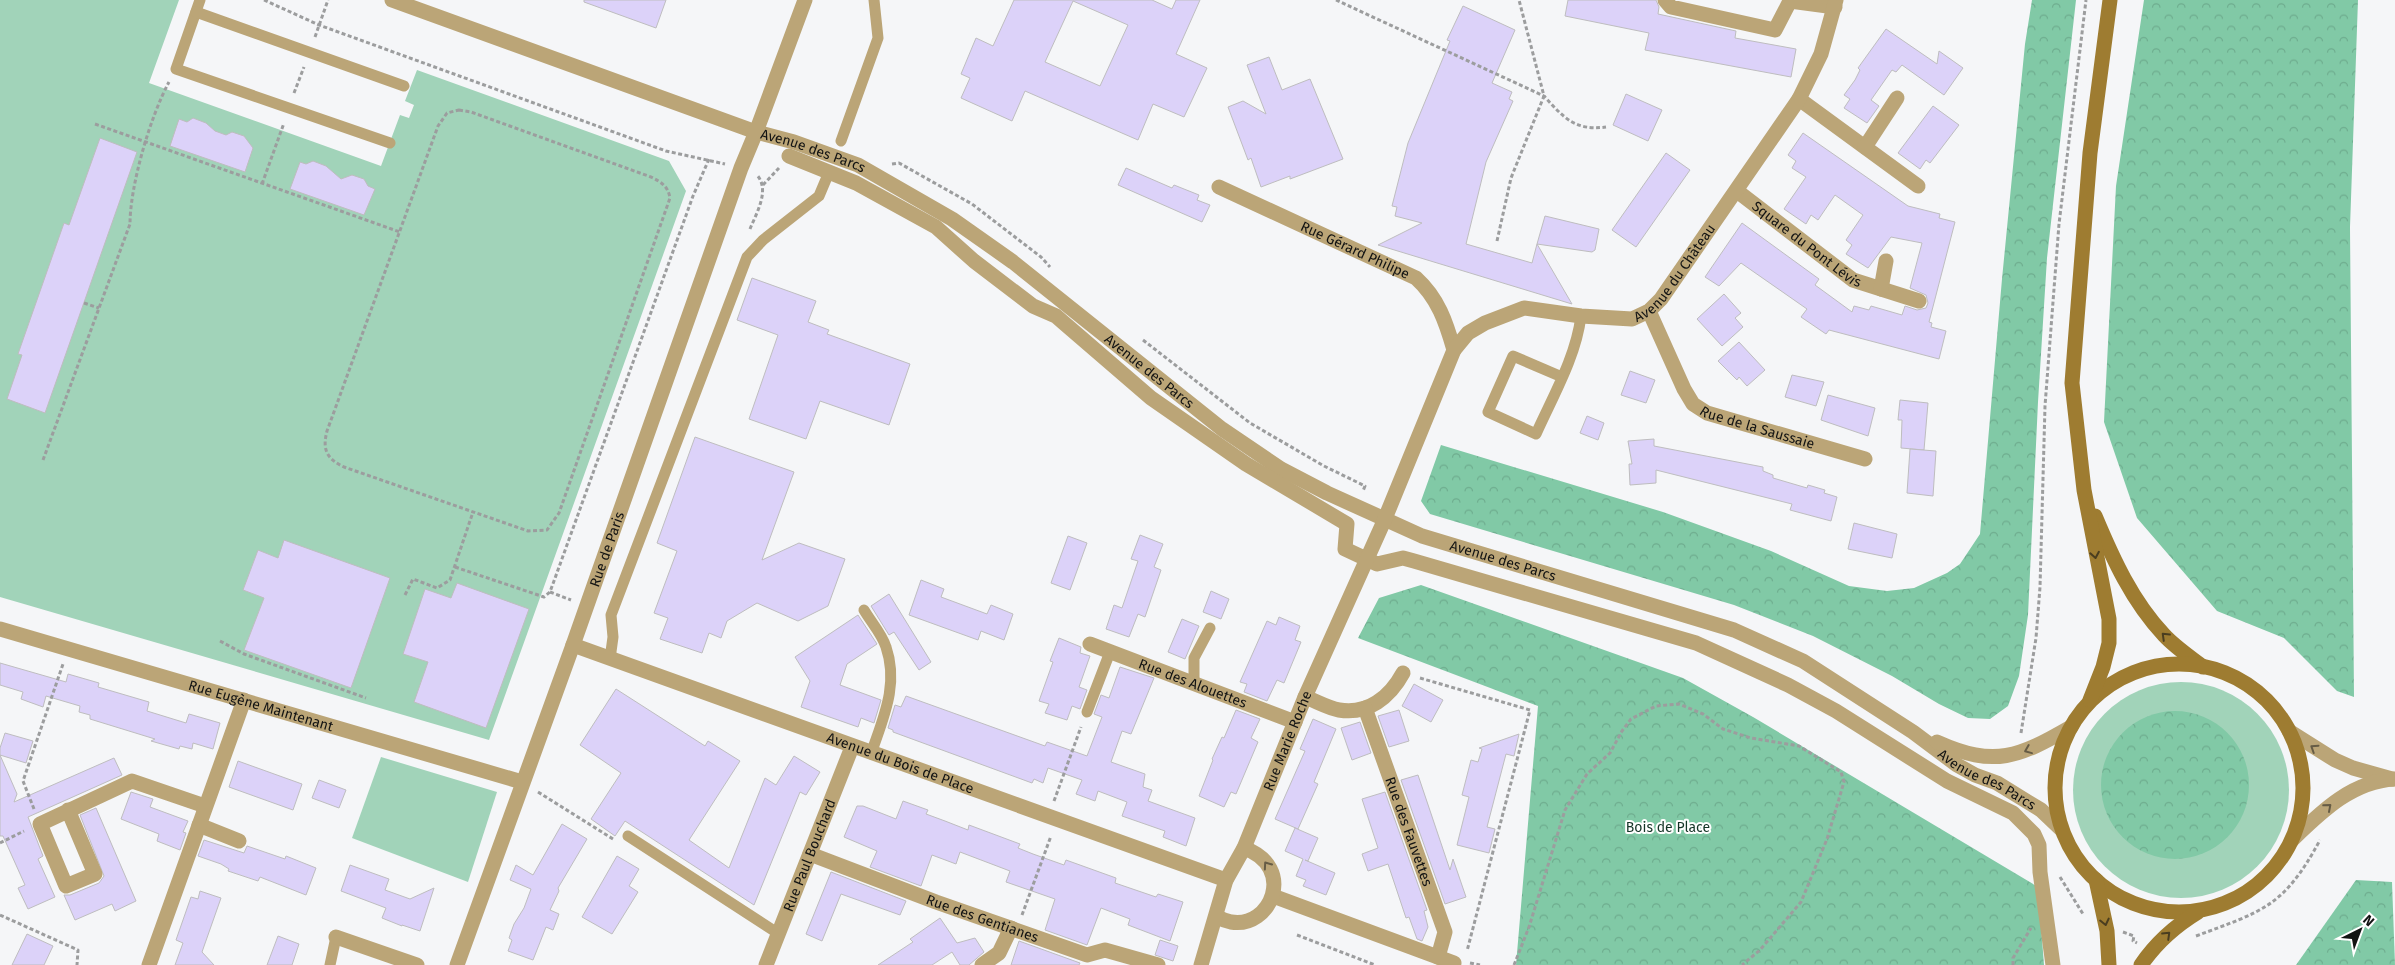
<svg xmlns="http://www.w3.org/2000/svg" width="2395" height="965" viewBox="0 0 2395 965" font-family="'Fira Sans',sans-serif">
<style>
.green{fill:#a1d3b9}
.forest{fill:url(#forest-crowns)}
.building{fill:#dcd2f9;stroke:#bebdbf;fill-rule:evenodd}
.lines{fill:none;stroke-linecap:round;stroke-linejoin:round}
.path{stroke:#9c9d9e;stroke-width:3;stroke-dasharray:4 2.5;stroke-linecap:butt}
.service{stroke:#bba577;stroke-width:11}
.minor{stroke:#bba577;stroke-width:15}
.tertiary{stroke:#bba577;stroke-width:15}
.secondary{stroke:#9e7c31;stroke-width:15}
.oneway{stroke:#4a3d1f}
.oneway2{stroke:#665c45}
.labels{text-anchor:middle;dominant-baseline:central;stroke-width:4;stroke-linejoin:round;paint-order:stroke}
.street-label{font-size:14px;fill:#121313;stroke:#fff}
.park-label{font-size:14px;fill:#133426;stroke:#fff}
</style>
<defs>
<pattern id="forest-crowns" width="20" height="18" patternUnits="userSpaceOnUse" patternTransform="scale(1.25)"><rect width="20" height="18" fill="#81c9a6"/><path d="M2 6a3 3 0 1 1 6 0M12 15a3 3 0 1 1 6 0" fill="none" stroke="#6eac8e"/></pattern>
</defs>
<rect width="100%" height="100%" fill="#f5f6f8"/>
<g class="green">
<polygon points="0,0 179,0 149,83 381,166 400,115 409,118 414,105 405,101 417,70 669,161 686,191 489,740 0,597"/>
<circle cx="2181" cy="790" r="108"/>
<polygon points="381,757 497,792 468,882 352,838"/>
</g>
<g class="forest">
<polygon points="2032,0 2076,0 2047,258 2038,402 2028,615 2019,676 2008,706 1990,719 1968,718 1939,704 1892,676 1813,636 1734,605 1430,514 1421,501 1441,445 1663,512 1771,551 1849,586 1887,591 1914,588 1947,573 1960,564 1980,534 2002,279 2025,44"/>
<polygon points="2144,0 2358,0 2350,227 2354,697 2337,691 2284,638 2217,611 2137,518 2104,422 2116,186"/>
<polygon points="1421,585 1683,678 1753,717 2038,887 2044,965 1516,965 1538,706 1358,638 1379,598"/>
<circle cx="2175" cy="785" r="74"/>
<polygon points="2356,880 2392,882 2395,965 2296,965"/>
</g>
<g class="building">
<polygon points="584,0 666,0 656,28 584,2"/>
<path d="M1014 0H1152L1172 9 1176 0H1200L1176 54 1207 68 1184 117 1153 104 1138 140 1025 91 1012 121 961 98 970 78 961 74 976 38 993 46ZM1073 1 1128 25 1100 86 1045 62Z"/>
<polygon points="1568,0 1656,0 1659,7 1658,14 1736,31 1735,38 1796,49 1791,77 1645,50 1649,33 1565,16"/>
<polygon points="1463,6 1515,30 1492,83 1512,92 1509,99 1513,101 1486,162 1466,244 1532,263 1537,244 1572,304 1378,245 1422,223 1395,216 1397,207 1392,206 1408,143 1450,41 1447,40"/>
<polygon points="1886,29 1937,64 1939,51 1963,68 1944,95 1902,65 1896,72 1892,70 1871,100 1879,106 1867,123 1844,108 1850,99 1844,95 1855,80 1860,70 1858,68"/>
<polygon points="1269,57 1282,90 1310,79 1343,159 1290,179 1290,176 1261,187 1251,158 1248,160 1228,107 1243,101 1266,114 1247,65"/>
<polygon points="1626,94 1662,110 1648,141 1613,125"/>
<polygon points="1933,106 1959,125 1930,163 1926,160 1920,169 1898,153"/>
<polygon points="193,118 206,123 215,131 226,135 232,132 244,136 253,148 245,172 170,146 179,119 187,122"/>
<polygon points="1803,133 1908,206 1940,214 1939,218 1955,222 1929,322 1932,323 1931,327 1946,331 1939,359 1829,330 1826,334 1801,317 1807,309 1741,263 1719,286 1705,277 1742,223 1819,279 1815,285 1852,312 1854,306 1869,310 1871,306 1902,315 1905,306 1917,310 1926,308 1928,303 1926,295 1910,288 1922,243 1891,237 1868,268 1846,254 1852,245 1846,240 1863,215 1835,195 1818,220 1811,215 1806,224 1784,209 1806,177 1792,168 1796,161 1788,155"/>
<polygon points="100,138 137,152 45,413 7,399 22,355 18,354 64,223 69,225"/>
<polygon points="1666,153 1690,170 1636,247 1612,230"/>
<polygon points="313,161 326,166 341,179 352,175 364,179 368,186 375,189 364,215 290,189 300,162 306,164"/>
<polygon points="1126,168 1172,188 1174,185 1199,195 1197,200 1210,205 1202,222 1118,185"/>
<polygon points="1545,216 1599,229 1595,250 1592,252 1537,244"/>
<polygon points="752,278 816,301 808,322 829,330 827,334 910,364 889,425 820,401 806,439 749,419 778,335 737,320"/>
<polygon points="1724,294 1741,313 1735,318 1743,327 1722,346 1697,319"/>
<polygon points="1739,342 1765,370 1747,386 1739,377 1737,380 1718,361"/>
<polygon points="1630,371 1655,380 1646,403 1621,395"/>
<polygon points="1792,375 1824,382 1816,406 1785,397"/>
<polygon points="1828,395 1875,408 1868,436 1821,420"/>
<polygon points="1900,400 1928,403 1924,450 1901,448 1902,420 1898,420"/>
<polygon points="1587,416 1604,423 1598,440 1580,433"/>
<polygon points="695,437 794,472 762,560 799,543 845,559 828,606 798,621 757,603 727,621 721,638 709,633 702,653 660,639 668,618 654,613 677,551 657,543"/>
<polygon points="1654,439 1654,446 1763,467 1763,471 1773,475 1773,478 1807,488 1808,485 1825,490 1824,493 1837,497 1831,521 1790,510 1792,504 1656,470 1656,483 1630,485 1629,464 1632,464 1628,441"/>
<polygon points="1910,449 1936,451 1933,496 1907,493"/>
<polygon points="1854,523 1897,534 1892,558 1848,549"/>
<polygon points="1140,535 1163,544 1154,567 1161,570 1145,617 1138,614 1129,637 1106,629 1114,605 1122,608 1138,561 1131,559"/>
<polygon points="1068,536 1087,543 1070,590 1051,583"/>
<polygon points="284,540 390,578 351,688 244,650 264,598 243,590 258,550 278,558"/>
<polygon points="921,580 944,589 941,597 987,614 991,605 1013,614 1004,640 981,631 978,640 909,615"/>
<polygon points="457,583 529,609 486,728 414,702 428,662 403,654 425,589 451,598"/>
<polygon points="1211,591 1229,599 1221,619 1203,612"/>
<polygon points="889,594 931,662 919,670 894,632 889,635 871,606"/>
<polygon points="858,615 877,644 847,664 840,685 881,700 874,723 861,718 858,727 801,707 810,681 795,657"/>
<polygon points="1279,617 1300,626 1295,640 1301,642 1284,683 1277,680 1267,701 1244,692 1247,684 1240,682 1267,621 1276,625"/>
<polygon points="1182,619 1199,626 1185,659 1168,652"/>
<polygon points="1059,638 1081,647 1080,653 1090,656 1079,687 1087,690 1080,709 1072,706 1067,720 1045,713 1049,704 1039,701 1053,662 1050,661"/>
<polygon points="0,663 66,682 68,674 99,683 98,687 149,702 147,711 186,723 189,714 220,723 213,749 193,743 192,749 180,746 179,749 151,741 155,739 90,719 90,715 79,712 80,706 46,696 43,707 21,699 23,692 0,685"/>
<polygon points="1120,667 1154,678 1131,734 1122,731 1111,762 1145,774 1143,787 1152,790 1148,801 1195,818 1186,846 1163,837 1165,831 1122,816 1127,802 1098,791 1095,801 1076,794 1082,780 1048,768 1043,783 1034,779 1032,783 893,732 893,730 888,728 895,705 901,707 906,696 1045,746 1047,742 1087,756 1102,717 1094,714 1101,695 1109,698"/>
<polygon points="1414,684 1443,700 1431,722 1402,706"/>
<polygon points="616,689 705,746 708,741 740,761 689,840 729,868 765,778 776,785 794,756 820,772 806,795 800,792 754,905 625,821 615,836 591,819 621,773 580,745"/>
<polygon points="1236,710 1260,719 1251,738 1258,742 1236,794 1231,792 1224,807 1199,796 1213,760 1212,759 1222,737 1224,738"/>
<polygon points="1399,710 1409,741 1389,747 1378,716"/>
<polygon points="1313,719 1336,729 1314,782 1318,784 1298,829 1275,819 1305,751 1300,749"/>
<polygon points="1360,722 1371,753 1352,760 1341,728"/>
<polygon points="5,733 33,741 26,763 0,755 17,794 14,802 114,758 122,775 28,817 43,856 38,859 55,897 28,909 18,888 25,885 3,836 0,836 0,748"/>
<polygon points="1519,734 1514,756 1506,754 1487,827 1495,829 1489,853 1457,845 1469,797 1462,795 1471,760 1478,762 1482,749 1479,748"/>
<polygon points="238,761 302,784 293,810 229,787"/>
<polygon points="1418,775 1450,870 1453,859 1466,897 1445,904 1401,780"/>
<polygon points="319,780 346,790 339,808 312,798"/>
<polygon points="131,792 153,799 150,807 188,821 183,832 186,833 180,850 157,841 159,834 121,819"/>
<polygon points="1385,792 1427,910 1424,911 1428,927 1422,941 1417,939 1409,917 1406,918 1388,864 1368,871 1362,854 1378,848 1362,799"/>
<polygon points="903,801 928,810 926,814 945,821 968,830 969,825 1020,844 1018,848 1033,854 1064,865 1066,860 1116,878 1115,883 1156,897 1158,894 1183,902 1170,941 1128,925 1130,919 1101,908 1087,945 1045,930 1055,899 1006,882 1010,871 960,852 956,864 932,855 921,886 870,867 877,851 844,837 857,806 863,806 896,819"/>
<polygon points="96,808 136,901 115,911 112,904 75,920 64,895 70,895 99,883 104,876 80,815"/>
<polygon points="562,824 587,839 558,888 559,891 550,910 559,914 553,930 546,927 533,960 508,951 512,940 509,938 514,924 524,908 531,889 510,880 516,865 533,875"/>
<polygon points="1295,828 1318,838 1308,861 1305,860 1335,873 1326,895 1303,886 1306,880 1296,876 1303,859 1285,851"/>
<polygon points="204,840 244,853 247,846 285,859 286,856 316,868 306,895 260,877 258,881 228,871 229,869 221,864 198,856"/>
<polygon points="617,856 639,869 629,886 638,892 612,934 582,917"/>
<polygon points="350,865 389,879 385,890 410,899 434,888 420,931 402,925 402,926 382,918 386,908 341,891"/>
<polygon points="831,872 906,901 900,915 841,894 822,941 806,934"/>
<polygon points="200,891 221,898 202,952 214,965 175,965 183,943 176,940 191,897 198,899"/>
<polygon points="940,918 957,943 975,938 984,952 969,965 960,965 952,952 932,965 878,965 913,942 910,939"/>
<polygon points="27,934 53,946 44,965 12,965"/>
<polygon points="278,936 299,944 292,965 267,965"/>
<polygon points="1160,940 1178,946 1173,961 1155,955"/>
<polygon points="1019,941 1080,963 1079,965 1011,965"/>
</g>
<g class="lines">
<g class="path">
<polyline points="264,0 319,25 666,151 725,164"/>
<path d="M1336 0 1544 96C1564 118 1575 131 1606 127"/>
<polyline points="315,37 328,0"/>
<polyline points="294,93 304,67"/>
<path d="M459 110 471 112 651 177C661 182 668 186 670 198L559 513 547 530 528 531 344 467C327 459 322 450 327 431L438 126 447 113Z"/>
<polyline points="95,124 400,232"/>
<polyline points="892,164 899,163 972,204 1041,257 1050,267"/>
<polyline points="262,184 284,123"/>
<polyline points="763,185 779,168"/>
<path d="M750 229C757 212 770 190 757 175"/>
<polyline points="1497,241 1511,178 1544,96 1519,0"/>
<polyline points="84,303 99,308"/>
<polyline points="1143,340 1250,423 1324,466 1365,486 1363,491"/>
<path d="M43 460 130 224C130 186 150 117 169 82"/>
<polyline points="455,567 544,597 550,592 693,196 709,159"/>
<polyline points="550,592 571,600"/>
<polyline points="405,595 413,579 437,588 450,580 473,512"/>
<polyline points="220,641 244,654 366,698"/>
<polyline points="1420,678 1530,710 1467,951"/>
<polyline points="2021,733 2036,638 2040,587 2045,406 2059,224 2086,0"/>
<polyline points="538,792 613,839"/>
<polyline points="1054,801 1081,727"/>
<polyline points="34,809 23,781 63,664"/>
<polyline points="0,843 24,831"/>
<polyline points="2060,877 2083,914"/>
<polyline points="0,915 78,950 77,965"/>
<polyline points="1022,915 1051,836"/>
<polyline points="2123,932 2134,936 2133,941 2137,943"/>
<polyline points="1297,935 1375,965"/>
<path d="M2196 936C2263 911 2284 907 2320 840"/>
<polyline points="1470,963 1480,965"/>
<polyline points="1514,965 1529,927 1565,810 1587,774 1610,753 1622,731 1631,719 1656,706 1679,704 1703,714 1723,729 1751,738 1799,746 1841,772 1844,782 1827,839 1801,902 1760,950 1742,965"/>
<polyline points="2013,965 2013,958 2031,928"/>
</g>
<g class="service">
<polyline points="200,0 176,69 390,143"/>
<polyline points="196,12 404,86"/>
<polyline points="841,141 878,38 874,0"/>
<path d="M1562 377 1513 356 1488 412 1536 434C1553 396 1576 357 1581 316"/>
<path d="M864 610C871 622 882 634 886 647 899 685 883 718 871 754"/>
<polyline points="610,659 613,637 611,615 747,257 763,240 819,196 827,177"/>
<polyline points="1194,682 1194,658 1210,628"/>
<polyline points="1087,712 1110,652"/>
<polyline points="628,836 779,934"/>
<polyline points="330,965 336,937"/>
</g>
<g class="minor">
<polyline points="1665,0 1671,7 1775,30 1790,1 1835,7"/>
<polyline points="1799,99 1918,186"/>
<path id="s1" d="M756 132 794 142 858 165 952 219 1013 262 1222 429 1281 469 1327 493 1422 536 1734 630 1803 661 1913 732 1957 765 1975 775 1997 783 2041 810 2061 829"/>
<polyline points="1865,147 1897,98"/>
<polyline points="789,156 856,183 936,227 974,261 1033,306 1056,316 1064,323 1151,398 1246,464 1347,524 1345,549 1377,564 1403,558 1414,561 1696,643 1788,685 1836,711 1947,781 2013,813 2034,834 2039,845 2040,872 2053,965"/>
<path id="s2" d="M1219 187 1416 278C1438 298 1446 322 1454 350"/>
<path id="s3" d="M1737 191 1853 280 1919 301"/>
<polyline points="1881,289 1886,261"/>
<path id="s4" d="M1649 311 1684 389 1693 404 1707 413 1865 459"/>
<path id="s5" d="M0 629 522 782"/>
<path id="s6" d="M1090 644 1295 722"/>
<path id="s7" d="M573 645 1226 880"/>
<path d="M1305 697C1316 701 1328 708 1339 710 1368 715 1390 697 1403 673"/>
<path id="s8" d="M1365 708 1445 932 1438 957"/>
<polyline points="2289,731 2335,760 2353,768 2392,779"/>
<path d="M1937 742C1995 768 2019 757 2071 727"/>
<polyline points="68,810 95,874 66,886 40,824 132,781 205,806"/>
<polyline points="199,825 239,841"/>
<path d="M2292 840C2321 812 2352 781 2395 779"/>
<path id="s9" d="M810 854 936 902 1087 955 1105 950 1158 965"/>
<polyline points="1273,896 1454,963"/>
<path d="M1217 917C1221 919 1227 921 1231 922 1271 929 1297 867 1244 848"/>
<polyline points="336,937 417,965"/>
<polyline points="149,965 244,700"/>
<path id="s10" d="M766 965 852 747"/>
<polyline points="982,965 999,953 1011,928"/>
<path id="s11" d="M1201 965 1226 880 1244 848 1305 697 1384 521 1454 350 1468 333 1485 323 1524 308 1581 316 1632 319 1649 311 1661 299 1799 99 1821 54 1836 0"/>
</g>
<g class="tertiary">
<polyline points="392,0 756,132"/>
<path id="s12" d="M457 965 573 645 741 168 756 132 805 0"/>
</g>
<g class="secondary">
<path d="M2095 516C2113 559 2132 601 2164 635 2175 647 2190 657 2203 667"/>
<circle cx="2179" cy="788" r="124"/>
<polyline points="2090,700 2103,667 2109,643 2109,619 2084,490 2072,383 2090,153 2110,0"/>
<polyline points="2096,880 2107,931 2109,965"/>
<path d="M2141 965C2156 943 2175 926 2198 912"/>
</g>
</g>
<defs><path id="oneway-chevron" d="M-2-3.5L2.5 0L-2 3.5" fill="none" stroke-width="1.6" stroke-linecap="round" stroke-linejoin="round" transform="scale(1.25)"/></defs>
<g class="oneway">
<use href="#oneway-chevron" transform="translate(2095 555) rotate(80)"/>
<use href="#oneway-chevron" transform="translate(2165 636) rotate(-136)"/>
<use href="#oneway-chevron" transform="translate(2105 922) rotate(77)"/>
<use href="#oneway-chevron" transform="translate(2167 935) rotate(-44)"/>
</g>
<g class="oneway2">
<use href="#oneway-chevron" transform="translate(2314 748) rotate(-147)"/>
<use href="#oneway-chevron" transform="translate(2028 750) rotate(158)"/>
<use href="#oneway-chevron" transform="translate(2328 807) rotate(-41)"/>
<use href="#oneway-chevron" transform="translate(1267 865) rotate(-125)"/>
</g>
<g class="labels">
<g class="street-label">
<text stroke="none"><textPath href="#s1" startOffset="60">Avenue des Parcs</textPath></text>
<text stroke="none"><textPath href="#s3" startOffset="88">Square du Pont Lévis</textPath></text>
<text stroke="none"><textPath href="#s2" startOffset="150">Rue Gérard Philipe</textPath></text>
<text stroke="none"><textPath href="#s11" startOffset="922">Avenue du Château</textPath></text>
<text stroke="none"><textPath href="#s1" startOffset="465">Avenue des Parcs</textPath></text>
<text stroke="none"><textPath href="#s4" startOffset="172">Rue de la Saussaie</textPath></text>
<text stroke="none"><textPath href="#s12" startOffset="442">Rue de Paris</textPath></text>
<text stroke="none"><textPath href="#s1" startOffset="870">Avenue des Parcs</textPath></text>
<text stroke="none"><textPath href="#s6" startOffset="110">Rue des Alouettes</textPath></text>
<text stroke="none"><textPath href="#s5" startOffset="272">Rue Eugène Maintenant</textPath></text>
<text stroke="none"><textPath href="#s11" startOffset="241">Rue Marie Roche</textPath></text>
<text stroke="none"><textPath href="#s7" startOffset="348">Avenue du Bois de Place</textPath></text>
<text stroke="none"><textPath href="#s1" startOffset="1406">Avenue des Parcs</textPath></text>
<text stroke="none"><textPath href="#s8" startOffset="131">Rue des Fauvettes</textPath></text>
<text stroke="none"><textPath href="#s10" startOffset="118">Rue Paul Bouchard</textPath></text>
<text stroke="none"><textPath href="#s9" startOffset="184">Rue des Gentianes</textPath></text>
</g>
<g class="park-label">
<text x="1668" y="827">Bois de Place</text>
</g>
</g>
<g transform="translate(2360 930) rotate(42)" stroke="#ffffff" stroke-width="4" paint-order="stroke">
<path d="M0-4L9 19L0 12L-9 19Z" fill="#121313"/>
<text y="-8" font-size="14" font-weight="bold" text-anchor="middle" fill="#121313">N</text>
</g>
</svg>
